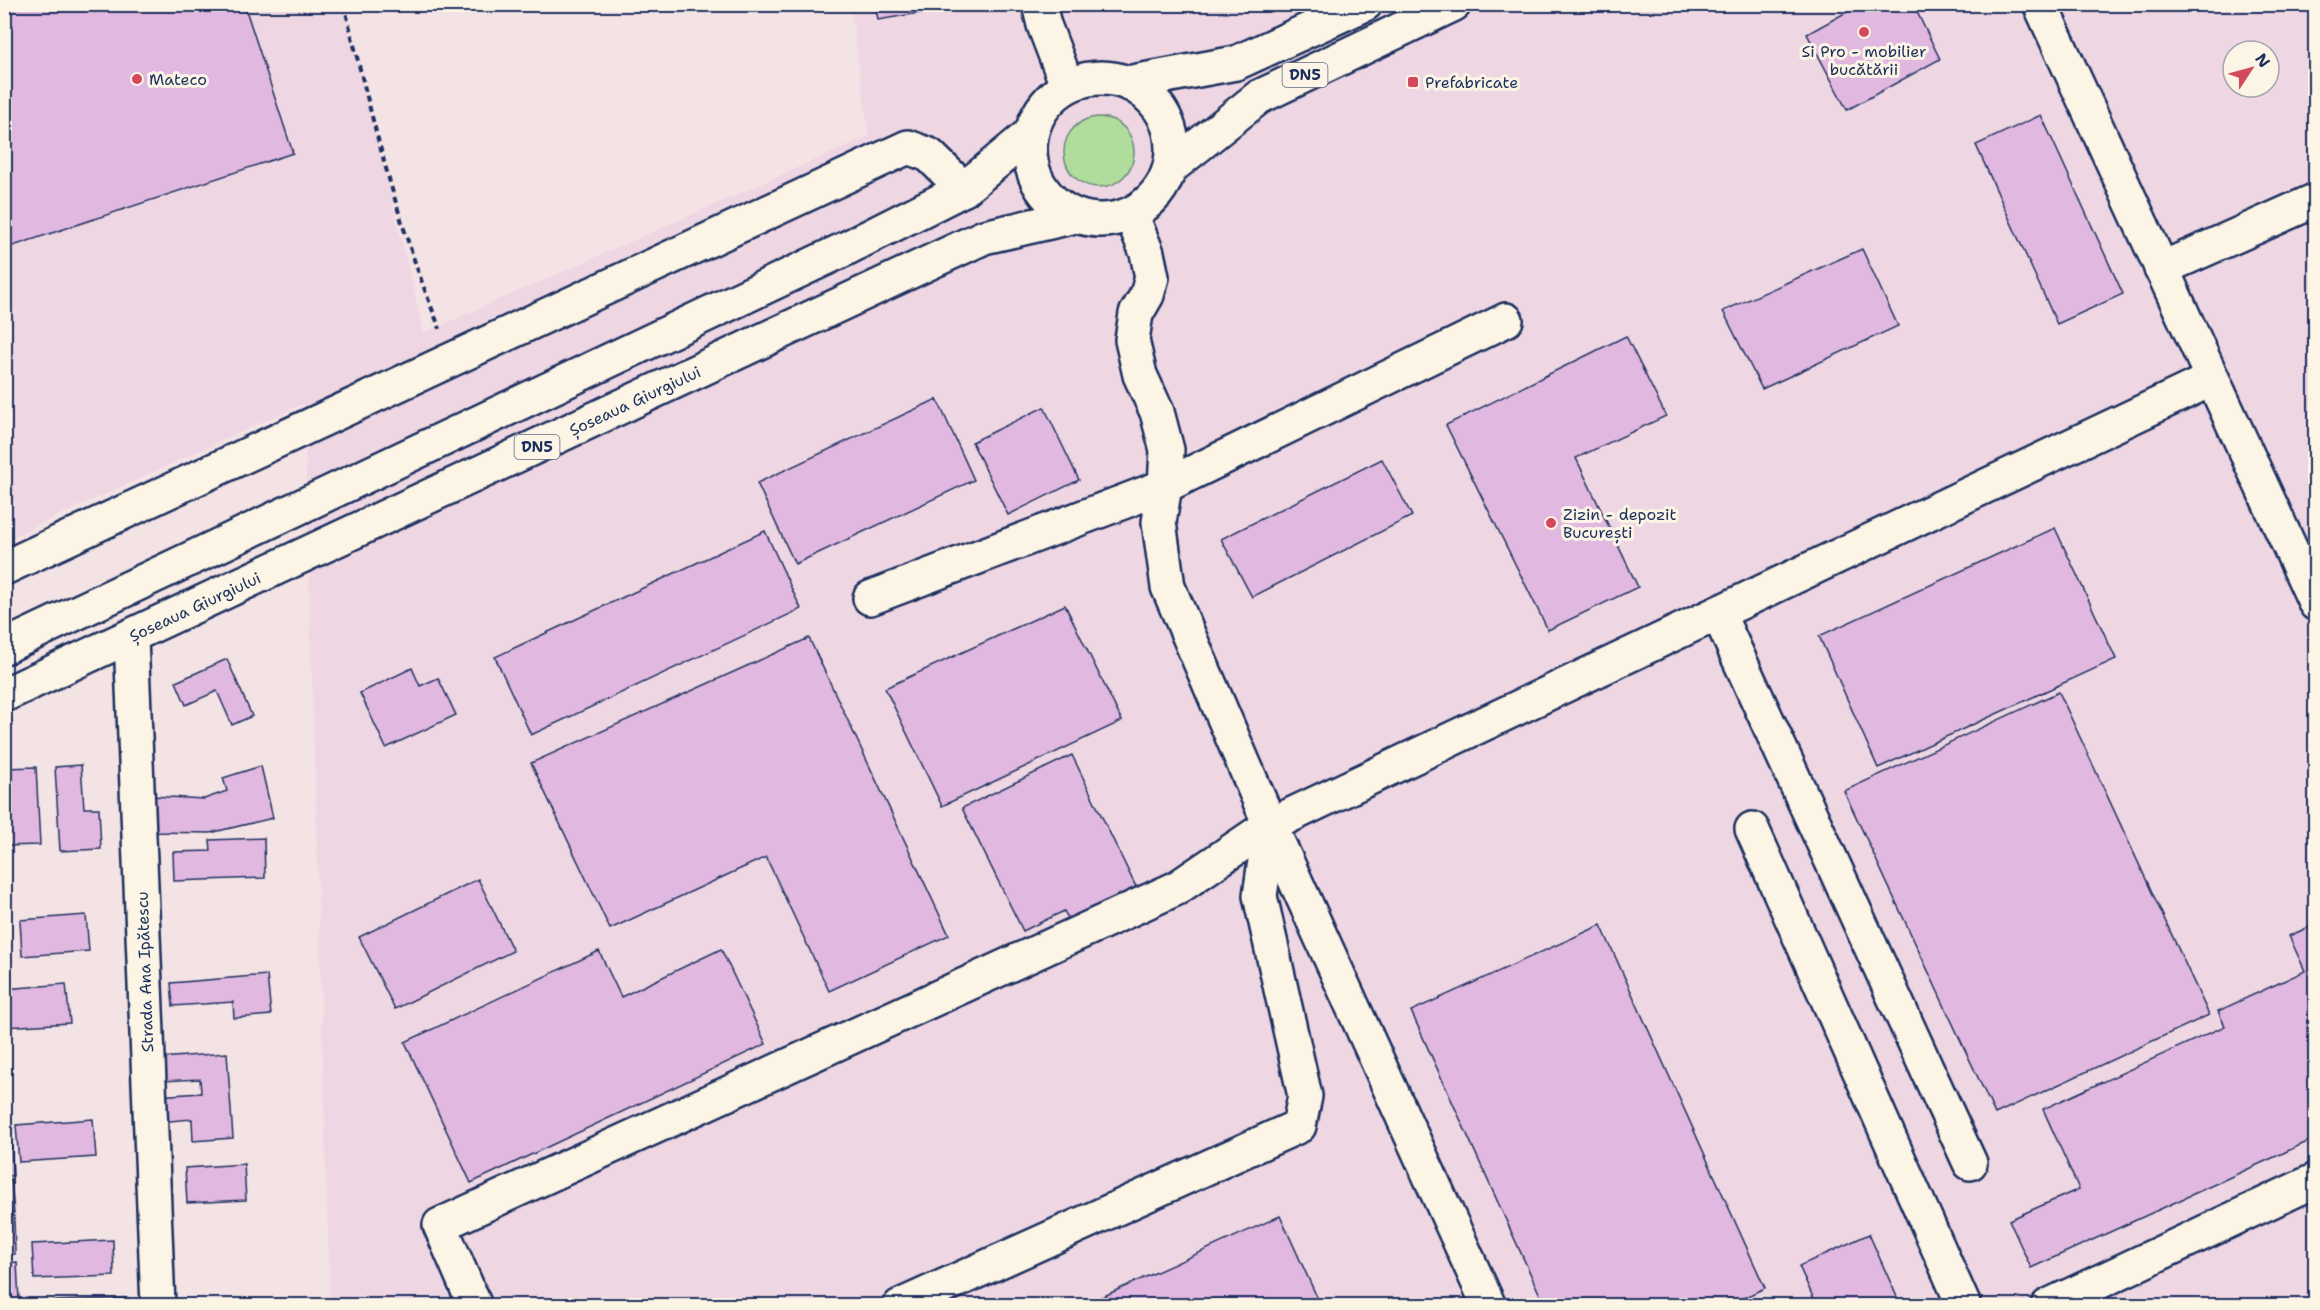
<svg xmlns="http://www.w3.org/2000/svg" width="2320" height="1310" viewBox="0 0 2320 1310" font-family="'Shantell Sans',sans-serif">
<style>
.built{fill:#eed6e3;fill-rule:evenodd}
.green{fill:#b0dd9b;stroke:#66867c;stroke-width:1.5}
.building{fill:#e1b8e0;stroke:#1b2f5e;stroke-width:1.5}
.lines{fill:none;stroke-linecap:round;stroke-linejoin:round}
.minor-casing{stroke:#1b2f5e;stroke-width:38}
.highway-casing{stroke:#1b2f5e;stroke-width:38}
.path{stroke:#1b2f5e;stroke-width:4;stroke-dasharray:6 4.5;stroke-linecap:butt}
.minor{stroke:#fcf5e5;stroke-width:33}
.highway{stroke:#fcf5e5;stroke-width:33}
.poi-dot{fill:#d1495b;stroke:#fcf5e5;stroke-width:2}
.labels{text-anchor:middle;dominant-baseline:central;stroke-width:6;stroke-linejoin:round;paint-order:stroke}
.shield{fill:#fcf5e5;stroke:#5e6a86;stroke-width:1.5}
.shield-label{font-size:15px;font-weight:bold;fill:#1b2f5e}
.poi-label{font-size:16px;fill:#1b2f5e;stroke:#fcf5e5;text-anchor:start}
.street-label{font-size:16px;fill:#1b2f5e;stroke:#fcf5e5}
</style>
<rect width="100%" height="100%" fill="#f4e3e4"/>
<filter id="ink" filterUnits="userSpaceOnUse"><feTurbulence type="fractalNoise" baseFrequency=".0167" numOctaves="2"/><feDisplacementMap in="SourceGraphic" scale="12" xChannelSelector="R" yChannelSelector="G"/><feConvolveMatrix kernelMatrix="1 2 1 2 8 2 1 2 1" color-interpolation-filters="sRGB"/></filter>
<g filter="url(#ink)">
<path class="built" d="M4 5H344L424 333 869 136 850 5H2315V1305H330L304 403 5 540ZM2233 51H2269V87H2233Z"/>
<circle class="green" cx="1099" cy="152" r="35"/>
<g class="building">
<polygon points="4,4 244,4 293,153 4,249"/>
<polygon points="875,4 967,4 967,5 878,20"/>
<polygon points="1861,4 1913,4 1940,59 1847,110 1807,34"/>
<polygon points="2041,115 2123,294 2057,324 1976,145"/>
<polygon points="1862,249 1898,326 1762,389 1723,311"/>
<polygon points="1626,336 1666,416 1576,458 1638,587 1548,630 1446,425"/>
<polygon points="937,399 974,480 795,564 757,483"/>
<polygon points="1044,407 1079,480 1008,515 972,442"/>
<polygon points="1382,459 1412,516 1252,597 1221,539"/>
<polygon points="2055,528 2116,659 1878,768 1819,636"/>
<polygon points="765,531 801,609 531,735 495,657"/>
<polygon points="1065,605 1122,721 942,806 885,688"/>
<polygon points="809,638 949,935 829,991 766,857 610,929 531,763"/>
<polygon points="227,659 252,716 232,725 217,691 186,705 176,682"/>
<polygon points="412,668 420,686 438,678 456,715 386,748 360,693"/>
<polygon points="2059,692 2209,1015 1995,1114 1844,791"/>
<polygon points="1072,755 1136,887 1069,920 1064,911 1023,931 962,808"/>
<polygon points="81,765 84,808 99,808 101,849 60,851 55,767"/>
<polygon points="261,766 273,818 210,833 152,832 152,796 204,799 227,791 223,778"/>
<polygon points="36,767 40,845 4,846 4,768"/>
<polygon points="264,838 265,878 174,881 173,852 211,851 210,840"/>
<polygon points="478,879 513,951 395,1009 359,937"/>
<polygon points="86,915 89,951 22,956 20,920"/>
<polygon points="2316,924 2316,1138 2031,1268 2009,1220 2079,1189 2043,1109 2225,1026 2218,1011 2305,971 2289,936"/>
<polygon points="1601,925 1765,1288 1726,1306 1545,1306 1411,1011"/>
<polygon points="721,949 766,1044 471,1183 405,1042 599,951 621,997"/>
<polygon points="267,975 271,1015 234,1018 233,1002 173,1006 171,983"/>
<polygon points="66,984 70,1023 4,1027 4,989"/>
<polygon points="227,1053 233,1138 193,1141 192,1119 158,1122 156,1096 201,1093 200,1079 162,1081 160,1058"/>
<polygon points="4,1113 8,1113 11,1141 4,1142"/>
<polygon points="93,1119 96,1157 19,1162 16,1125"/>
<polygon points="11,1141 13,1176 4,1176 4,1142"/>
<polygon points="244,1164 246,1200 187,1203 185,1168"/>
<polygon points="4,1179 11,1179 14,1213 4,1213"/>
<polygon points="4,1216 14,1216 15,1254 4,1255"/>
<polygon points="1280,1216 1321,1306 1082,1306"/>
<polygon points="1869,1234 1901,1306 1817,1306 1799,1266"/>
<polygon points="113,1240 114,1276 34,1279 32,1244"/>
<polygon points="17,1262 19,1301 4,1301 4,1263"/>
<polygon points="128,1298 128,1306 30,1306 30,1302"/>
</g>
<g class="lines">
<g class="minor-casing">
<g id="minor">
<polyline points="1039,4 1044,25 1067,85"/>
<polyline points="2040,4 2316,604"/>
<polyline points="1131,214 1147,253 1152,277 1147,295 1136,314 1132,340 1140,375 1157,412 1167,450 1165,486 1159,522 1168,587 1270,825 1489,1306"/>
<polyline points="2161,269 2316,200"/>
<polyline points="4,568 908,147 929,155 964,189"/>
<polyline points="870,598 1165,486 1506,320"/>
<polyline points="1718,613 1970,1163"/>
<polyline points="131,638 158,1306"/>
<polyline points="1752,829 1964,1306"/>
<polyline points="475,1306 440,1225 1177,888 1270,825 2212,379"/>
<polyline points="900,1306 1299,1126 1305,1096 1260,896 1270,825"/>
<polyline points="2048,1306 2316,1180"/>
</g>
</g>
<g class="highway-casing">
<g id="highway">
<circle cx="1101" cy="149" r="71"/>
<polyline points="1127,83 1236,63 1365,4"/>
<polyline points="1170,168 1259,97 1454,4"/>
<polyline points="4,647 845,249 964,189 1030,134"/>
<polyline points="4,695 984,237 1076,216"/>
</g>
</g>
<path class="path" d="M344 4C371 114 397 224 440 329"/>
<use href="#minor" class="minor"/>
<use href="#highway" class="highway"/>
</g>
</g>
<g class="poi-dot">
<circle cx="1864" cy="32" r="6"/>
<circle cx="137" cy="79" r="6"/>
<rect x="1407" y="76" width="12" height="12" rx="3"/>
<circle cx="1551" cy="523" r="6"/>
</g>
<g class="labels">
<g class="shield">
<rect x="1282.5" y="63" width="45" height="24" rx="4.5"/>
<rect x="514.5" y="435" width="45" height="24" rx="4.5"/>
</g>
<g class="shield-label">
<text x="1305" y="75">DN5</text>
<text x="537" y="447">DN5</text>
</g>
<g class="poi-label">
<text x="1864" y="51" text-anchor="middle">Si Pro - mobilier<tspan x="1864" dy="18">bucătării</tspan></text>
<text x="149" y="79">Mateco</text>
<text x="1425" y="82">Prefabricate</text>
<text x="1563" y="514">Zizin - depozit<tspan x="1563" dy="18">București</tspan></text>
</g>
<g class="street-label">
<text transform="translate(635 401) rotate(-25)">Șoseaua Giurgiului</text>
<text transform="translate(195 607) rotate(-25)">Șoseaua Giurgiului</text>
<text transform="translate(145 972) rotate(-92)">Strada Ana Ipătescu</text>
</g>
</g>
<rect width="2320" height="1310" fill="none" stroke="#fcf5e5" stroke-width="24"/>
<rect x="12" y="12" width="2296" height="1286" fill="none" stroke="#1b2f5e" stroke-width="2" filter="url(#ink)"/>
<g transform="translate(2251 69) rotate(54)"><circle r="28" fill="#fcf5e5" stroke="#a2a6af" stroke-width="1.5"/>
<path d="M0-4.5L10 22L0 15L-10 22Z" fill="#d1495b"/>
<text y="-9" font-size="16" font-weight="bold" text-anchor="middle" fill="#1b2f5e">N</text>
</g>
</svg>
